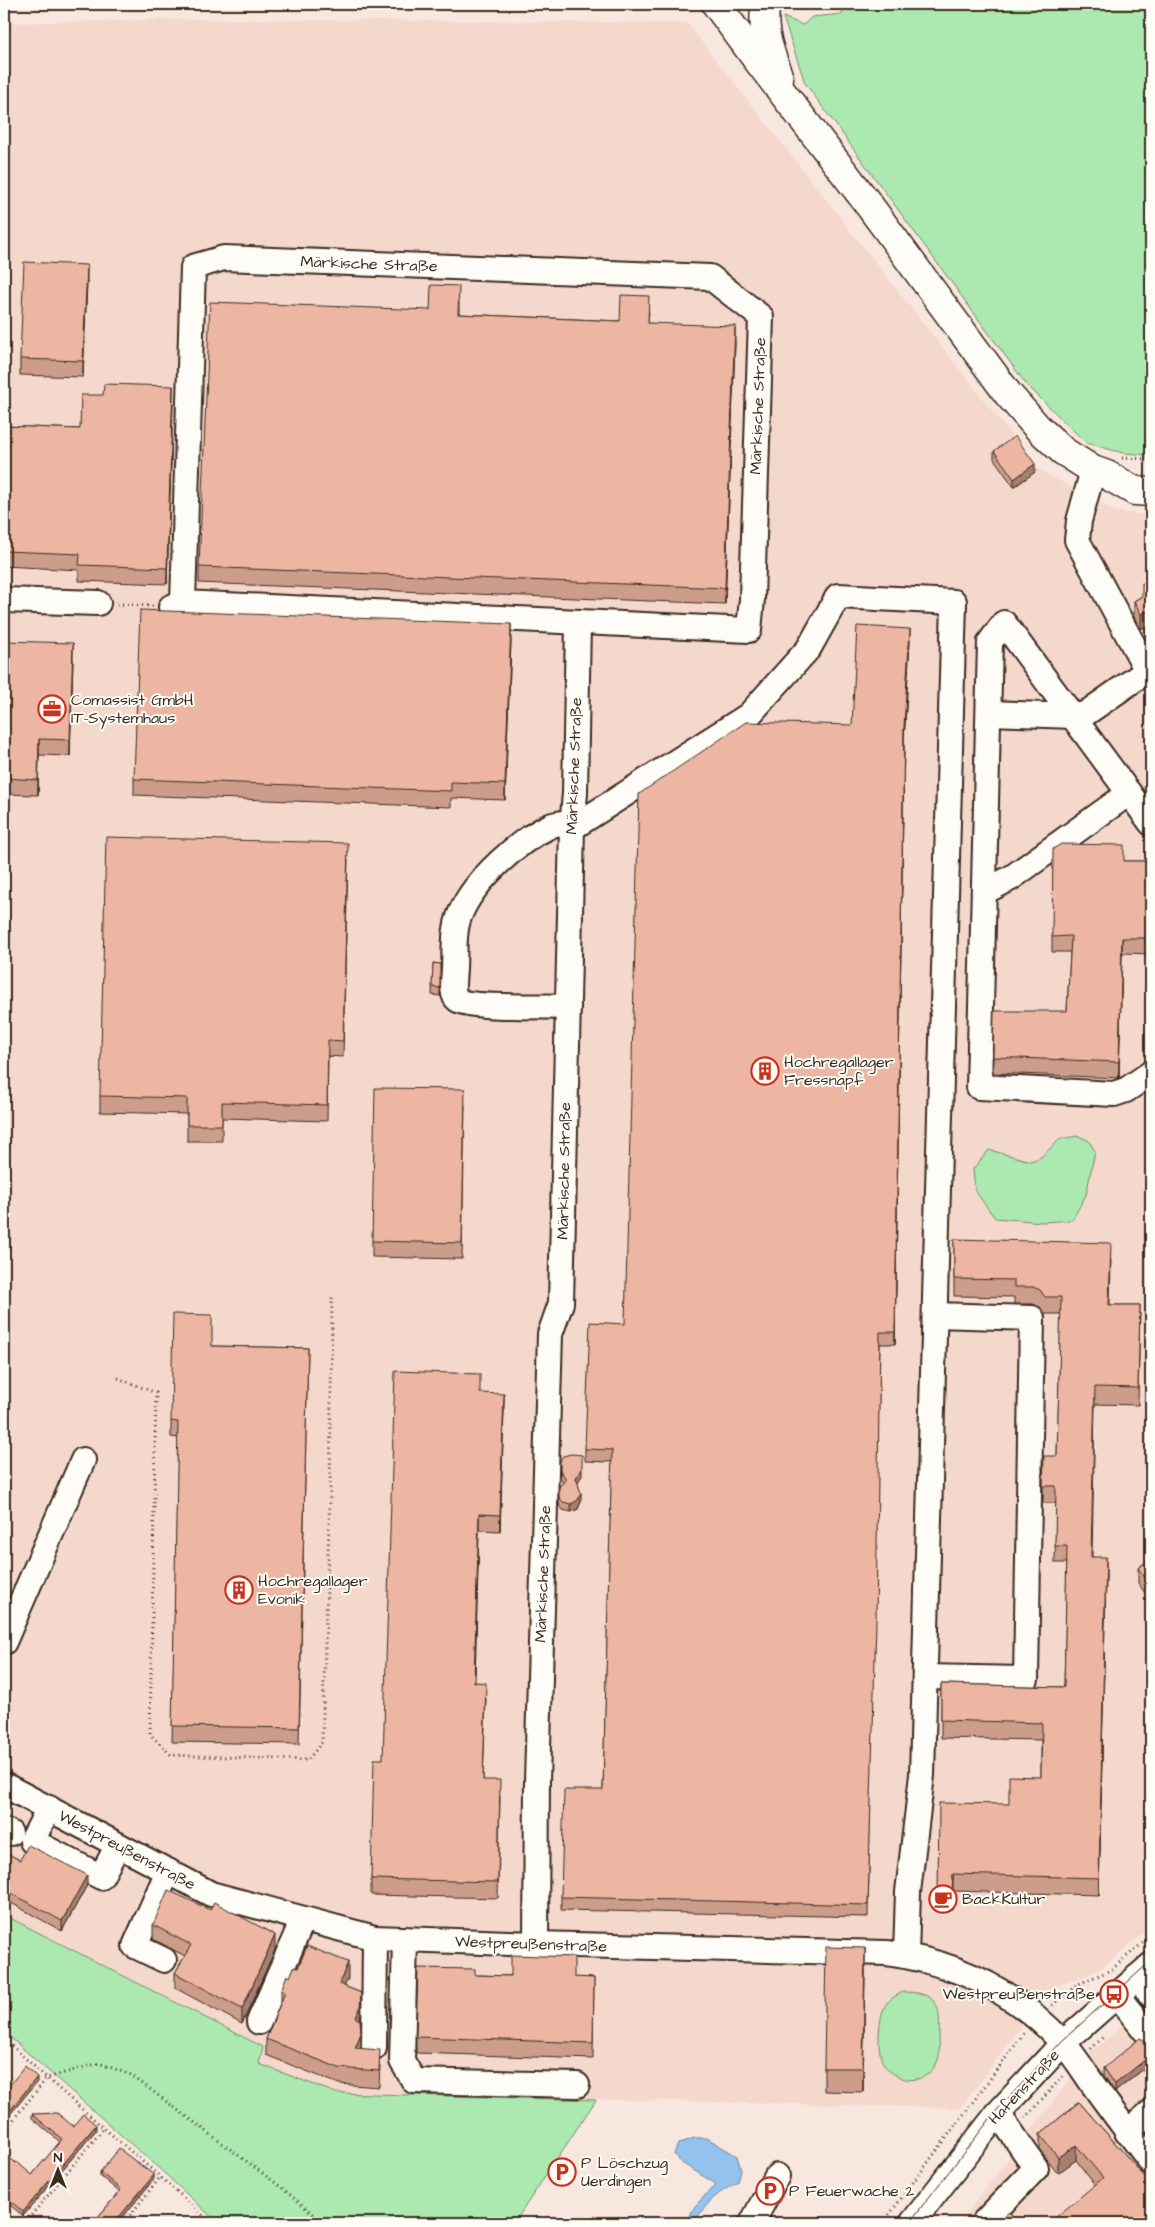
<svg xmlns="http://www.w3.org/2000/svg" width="1155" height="2227" viewBox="0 0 1155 2227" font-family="'Architects Daughter',sans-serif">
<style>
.built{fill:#f5d8cc}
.green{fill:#abe9b0;stroke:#738a67}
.water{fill:#92c2ed;stroke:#6f859a}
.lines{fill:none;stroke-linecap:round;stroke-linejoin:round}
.minor-casing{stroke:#3b2a1e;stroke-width:28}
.major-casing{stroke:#3b2a1e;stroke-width:31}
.path{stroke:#3b2a1e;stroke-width:3;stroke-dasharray:1 4;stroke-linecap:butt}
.minor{stroke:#fdfcf7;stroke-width:24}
.major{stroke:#fdfcf7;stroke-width:28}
.tram{stroke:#3b2a1e;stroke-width:1}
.wall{fill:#cc9d8b;stroke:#3b2a1e}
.shaded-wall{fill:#a67f71;stroke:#3b2a1e}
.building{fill:#edb6a2;stroke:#3b2a1e}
.labels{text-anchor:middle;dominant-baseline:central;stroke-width:4;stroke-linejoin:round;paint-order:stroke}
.street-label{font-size:16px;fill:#3b2a1e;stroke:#fdfcf7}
.poi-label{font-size:16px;fill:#3b2a1e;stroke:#fdfcf7;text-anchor:start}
</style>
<rect width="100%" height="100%" fill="#f8e7de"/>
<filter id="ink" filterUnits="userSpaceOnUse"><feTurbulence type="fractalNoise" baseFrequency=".02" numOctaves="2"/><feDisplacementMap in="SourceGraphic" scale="10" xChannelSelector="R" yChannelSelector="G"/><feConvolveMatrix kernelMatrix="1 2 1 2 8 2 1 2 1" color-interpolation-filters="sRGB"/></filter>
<g filter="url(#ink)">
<g class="built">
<polygon points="190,19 687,23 1039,470 1115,511 1151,516 1151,1927 1099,1970 1050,1989 960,2108 336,2093 258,2064 262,2046 4,1915 4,23"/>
<polygon points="1151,2002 1151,2223 959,2223 1091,2052"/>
</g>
<g class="green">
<polygon points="842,4 1151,4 1151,455 1123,453 1086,443 1026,384 805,83 783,17 803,25 812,17 843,14"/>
<polygon points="1078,1136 1088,1140 1095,1151 1086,1195 1072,1220 1043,1222 995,1218 975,1191 973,1169 989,1150 1031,1161 1041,1157 1060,1139"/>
<polygon points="4,1915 263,2047 259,2064 336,2093 596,2100 514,2223 218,2223 164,2173 4,2032"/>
<path d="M903 1992C937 1992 941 2005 939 2035 939 2043 941 2055 937 2062 926 2086 899 2084 884 2065 876 2054 878 2013 887 2003 891 1998 897 1995 903 1992Z"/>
</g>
<path class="water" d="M694 2138H707L737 2156 741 2170 738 2182C718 2192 705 2204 694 2223H686L695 2206 716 2184 680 2162 674 2154 678 2144Z"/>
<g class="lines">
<g class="minor-casing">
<g id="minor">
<polyline points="1093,470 1079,521 1077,540 1151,678"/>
<polyline points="4,600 98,603"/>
<polyline points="171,607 183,603 749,630 752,599 761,317 710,277 224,258 193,267 183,603"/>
<polyline points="989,713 1074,716 1085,714 1151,668"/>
<polyline points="1151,823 1004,623 990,642 979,1087 1114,1094 1126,1090 1151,1073"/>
<polyline points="572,828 749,715 809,648 838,596 954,602 922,1775 908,1892 906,1955"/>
<polyline points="984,892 1011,878 1129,793"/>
<path d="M568 1007C550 1006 468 1008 458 1000 450 994 454 977 454 968 455 949 453 929 461 912 475 880 518 841 550 826 556 823 565 823 572 822"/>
<polyline points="4,1642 83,1460"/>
<polyline points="925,1677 1026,1679 1032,1318 935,1315"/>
<path d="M4 1785 211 1894 375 1938 536 1944 887 1953C957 1962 1015 1991 1063 2043 1074 2055 1083 2070 1092 2083 1111 2110 1131 2136 1151 2162"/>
<polyline points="49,1808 32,1841 101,1877 118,1845"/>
<polyline points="4,1830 10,1833"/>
<polyline points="405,1939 402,2061 414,2081 577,2085"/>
<polyline points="536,1944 537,1781 550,1334 561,1303 572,828 575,793 578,622"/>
<polyline points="164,1960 135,1946 168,1871"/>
<polyline points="1137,1977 1151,1995"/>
<polyline points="1116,1994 1151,2038"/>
<polyline points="259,2022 303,1919"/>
<polyline points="374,2048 375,1938"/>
<polyline points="1127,2132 1151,2112"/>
<polyline points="752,2223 777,2176"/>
<polyline points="912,2223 998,2113 1063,2043 1151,1965"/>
<polyline points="983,2223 1036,2168 998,2113"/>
</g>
</g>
<g class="major-casing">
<g id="major">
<polyline points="716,4 755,57 866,201 1008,394 1037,427 1063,451 1093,470 1107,475 1135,491 1151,492"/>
<path d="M766 4C760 29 771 54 779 78"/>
</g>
</g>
<g class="path">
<polyline points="1122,458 1151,459"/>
<polyline points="117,604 153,606"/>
<polyline points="118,1378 156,1393 150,1734 171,1755 308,1760 322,1742 330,1493 332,1297"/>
<polyline points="1052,2005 1076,1985 1111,1970 1151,1936"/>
<polyline points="4,2039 47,2078 99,2063 131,2075 281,2187 324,2223"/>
<polyline points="1091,2049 1104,2036"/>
<polyline points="1025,2118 1063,2076"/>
<path d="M4 2131 47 2078C101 2127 158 2173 211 2223"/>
<polyline points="25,2223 103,2129"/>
<polyline points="124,2223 161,2176"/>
<polyline points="883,2223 1025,2032"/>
</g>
<use href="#minor" class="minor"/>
<use href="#major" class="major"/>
<polyline class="tram" points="909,2223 997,2110 1063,2040 1151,1961"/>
</g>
<g class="wall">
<polygon points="87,281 83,377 20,375 20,359"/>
<polygon points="459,302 459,314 620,321 649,312 648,323 735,342 725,604 199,583 199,567 430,310"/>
<polygon points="173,402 167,584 79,581 79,570 4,566 4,426 80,429"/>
<polygon points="994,451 1035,472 1014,487 994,459"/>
<polygon points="1151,585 1151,625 1150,625 1141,629 1134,617 1134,601 1142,596"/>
<polygon points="511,640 505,800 451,798 451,807 134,795 134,779"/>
<polygon points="910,641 904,740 895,1344 880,1344 868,1917 561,1910 561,1897 603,1790 612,1462 585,1461 585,1449 625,1324 852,725"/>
<polygon points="73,659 70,756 39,755 38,795 4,794 4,671"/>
<polygon points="348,859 343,1057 328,1056 327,1121 222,1118 222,1141 187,1141 187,1114 100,1112 100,1096"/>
<polygon points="1124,861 1151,861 1151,954 1122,953 1119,1078 993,1073 993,1057 1067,1011 1070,952 1052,952 1052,937"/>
<polygon points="433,963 440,964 440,996 432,995"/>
<polygon points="465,1105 462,1259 372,1257 372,1241"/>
<polygon points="954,1239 1111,1260 1110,1305 1140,1305 1138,1405 1095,1404 1092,1557 1106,1574 1099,1895 953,1891 952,1910 938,1910 938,1893 1009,1804 1041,1777 1041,1740 941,1738 941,1684 1064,1687 1067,1563 1055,1563 1056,1503 1043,1503 1043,1486 1057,1456 1061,1314 1045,1314 1040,1307 1033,1304 1014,1304 1014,1297 954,1296"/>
<polygon points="212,1346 308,1348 299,1744 172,1742 178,1438 171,1437 171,1421"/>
<polygon points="480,1393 504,1409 500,1531 479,1530 475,1682 486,1699 483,1780 500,1796 498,1898 371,1895 371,1879 383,1759"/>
<polygon points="560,1461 582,1475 577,1483 581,1501 578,1509 571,1512 563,1510 559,1505 559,1487 563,1483 560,1478"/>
<polygon points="1151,1558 1151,1602 1138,1583 1138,1568"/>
<polygon points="4,1852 20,1860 87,1885 62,1931 4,1899"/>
<polygon points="153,1925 275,1950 242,2024 175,1988 175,1973 185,1956 153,1939"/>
<polygon points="298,1968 348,1978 344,1986 361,1993 361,2048 380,2066 379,2087 339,2084 266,2055 266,2039 281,2001 281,1990"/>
<polygon points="865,1971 863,2092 824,2091 824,2068"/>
<polygon points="475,1975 594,1978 593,2059 416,2053 416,2037"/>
<polygon points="1151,2044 1151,2063 1115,2092 1104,2076 1104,2068"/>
<polygon points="1079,2102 1151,2184 1095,2185 1076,2160 1058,2173 1040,2150 1040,2134"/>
<polygon points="32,2114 73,2126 96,2130 23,2216 4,2200 4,2158 8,2162 32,2175 60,2142 32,2118"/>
<polygon points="1151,2121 1151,2140 1150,2138 1150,2123"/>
<polygon points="100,2172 154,2179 118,2223 93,2223 119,2192 100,2176"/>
</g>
<g class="shaded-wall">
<polygon points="87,265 87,281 83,377 83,361"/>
<polygon points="735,326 735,342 725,604 725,588"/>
<polygon points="173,386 173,402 167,584 167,568"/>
<polygon points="1035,464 1035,472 1014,487 1014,479"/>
<polygon points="1150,610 1150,625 1141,629 1141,614"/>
<polygon points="511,624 511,640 505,800 505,784"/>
<polygon points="910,629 910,641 904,740 895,1344 904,727"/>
<polygon points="73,643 73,659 70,756 70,740"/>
<polygon points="39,739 39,755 38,795 38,780"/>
<polygon points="1122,938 1122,953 1119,1078 1119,1062"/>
<polygon points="504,1394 504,1409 500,1531 500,1515"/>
<polygon points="582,1467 582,1475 576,1486 576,1478"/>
<polygon points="581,1493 581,1501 578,1509 571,1512 571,1504"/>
<polygon points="479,1514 479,1530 474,1698 474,1682"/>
<polygon points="1106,1557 1106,1574 1099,1895 1099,1878"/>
<polygon points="953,1874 953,1891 952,1910 952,1893"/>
<polygon points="87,1875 87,1885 62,1931 62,1921"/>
<polygon points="275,1935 275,1950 242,2024 242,2009"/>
<polygon points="865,1948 865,1971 863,2092 863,2068"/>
<polygon points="348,1962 348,1978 339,2000 339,1984"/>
<polygon points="361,1993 361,2009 360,2023 356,2018"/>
<polygon points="361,2033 361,2049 355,2048"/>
<polygon points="1151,2055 1151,2063 1115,2092 1115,2084"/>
<polygon points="37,2077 37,2082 4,2122 4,2118"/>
<polygon points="96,2125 96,2130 23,2216 23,2212"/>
<polygon points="1076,2145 1076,2160 1058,2173 1058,2157"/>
<polygon points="154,2175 154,2179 118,2223 114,2223"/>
<polygon points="1151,2217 1151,2223 1144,2223"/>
</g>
<g class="building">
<polygon points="24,262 87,265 83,361 20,359"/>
<polygon points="431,285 459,286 458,314 620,321 621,295 649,296 648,323 735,326 725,588 199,567 210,302 430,310"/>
<polygon points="104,384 173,386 167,568 79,565 80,554 4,551 4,426 80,429 81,395 103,395"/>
<polygon points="1015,436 1035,464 1014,479 994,451"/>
<polygon points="1142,583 1151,585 1151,610 1150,610 1141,614 1134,601 1142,596"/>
<polygon points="140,610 511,624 505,784 451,782 451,791 134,779"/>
<polygon points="857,626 910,629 904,727 895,1332 880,1332 876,1622 868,1905 561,1897 564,1790 603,1790 612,1450 585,1449 590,1322 625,1324 639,794 746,722 852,725"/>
<polygon points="6,641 73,643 70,740 39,739 38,780 4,778 4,671 5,671"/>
<polygon points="106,837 348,843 343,1041 328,1040 327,1105 222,1102 222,1125 187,1125 187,1098 100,1096"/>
<polygon points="1061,844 1124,845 1124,861 1151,861 1151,938 1122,938 1119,1062 993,1057 994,1011 1067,1011 1071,936 1052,937 1053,849"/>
<polygon points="433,963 440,964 440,988 432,987"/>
<polygon points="375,1088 465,1089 462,1243 372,1241"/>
<polygon points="954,1239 1111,1243 1109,1305 1140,1305 1138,1388 1095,1387 1091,1557 1106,1557 1099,1878 953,1874 952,1893 938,1893 939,1803 1009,1804 1009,1776 1041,1777 1041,1770 1042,1723 941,1720 941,1684 1064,1687 1067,1546 1055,1546 1056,1486 1043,1486 1044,1456 1057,1456 1061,1297 1045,1297 1040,1290 1033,1287 1014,1287 1014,1280 954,1279"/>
<polygon points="173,1314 212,1315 212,1346 308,1348 299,1728 172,1726 178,1422 171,1421"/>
<polygon points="395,1371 480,1374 480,1393 504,1394 500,1515 479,1514 474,1682 486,1683 483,1780 500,1780 498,1882 371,1879 374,1759 383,1759"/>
<polygon points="571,1454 582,1455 582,1467 576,1478 581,1493 578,1500 571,1504 563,1502 559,1497 559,1487 566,1479 560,1470 560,1461 563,1456"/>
<polygon points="1151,1558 1151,1586 1138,1568"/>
<polygon points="28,1845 87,1875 62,1921 4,1889 4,1852 20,1860"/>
<polygon points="168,1890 210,1910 214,1902 275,1935 242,2009 175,1973 191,1945 153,1925"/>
<polygon points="307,1946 348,1962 339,1984 361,1993 360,2007 356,2018 360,2020 361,2033 355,2048 380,2050 379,2071 339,2068 266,2039 285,1992 281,1990 287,1975 290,1977 294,1967 298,1968"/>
<polygon points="826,1947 865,1948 863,2068 824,2068"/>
<polygon points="511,1955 574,1957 574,1977 594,1978 593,2043 416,2037 418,1968 475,1969 475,1975 511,1976"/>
<polygon points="1140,2038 1151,2044 1151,2055 1115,2084 1104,2068"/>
<polygon points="25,2066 37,2077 4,2118 4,2083 8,2087"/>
<polygon points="1079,2102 1151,2184 1151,2217 1144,2223 1049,2223 1103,2178 1076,2145 1058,2157 1040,2134"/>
<polygon points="57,2113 73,2126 83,2114 96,2125 23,2212 4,2195 4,2158 8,2162 11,2159 16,2163 17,2162 32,2175 62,2139 32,2114"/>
<polygon points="119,2149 154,2175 114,2223 93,2223 121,2190 100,2172"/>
<polygon points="1009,2212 1018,2223 996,2223"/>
<polygon points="536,2217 546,2223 533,2223"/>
<polygon points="204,2220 207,2223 200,2223"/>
</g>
</g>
<defs>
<g id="office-ring" transform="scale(1.4375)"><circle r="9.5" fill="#fdfcf7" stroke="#c8321e" stroke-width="1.5"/><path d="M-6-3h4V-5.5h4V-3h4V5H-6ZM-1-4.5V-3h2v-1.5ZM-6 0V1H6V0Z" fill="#c8321e"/></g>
<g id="building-ring" transform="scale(1.4375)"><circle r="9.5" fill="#fdfcf7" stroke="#c8321e" stroke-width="1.5"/><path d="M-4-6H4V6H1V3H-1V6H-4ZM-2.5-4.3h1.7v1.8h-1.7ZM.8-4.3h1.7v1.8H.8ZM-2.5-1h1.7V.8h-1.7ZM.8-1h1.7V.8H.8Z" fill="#c8321e"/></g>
<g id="cafe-ring" transform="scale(1.4375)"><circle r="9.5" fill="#fdfcf7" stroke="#c8321e" stroke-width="1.5"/><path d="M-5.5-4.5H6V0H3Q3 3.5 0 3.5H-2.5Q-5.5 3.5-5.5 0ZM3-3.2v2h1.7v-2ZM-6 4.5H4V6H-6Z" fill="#c8321e"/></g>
<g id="bus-ring" transform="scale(1.4375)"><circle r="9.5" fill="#fdfcf7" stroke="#c8321e" stroke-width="1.5"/><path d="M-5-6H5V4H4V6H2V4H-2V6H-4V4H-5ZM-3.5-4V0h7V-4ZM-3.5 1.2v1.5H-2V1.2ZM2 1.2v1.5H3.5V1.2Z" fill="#c8321e"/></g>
<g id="parking-ring" transform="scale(1.4375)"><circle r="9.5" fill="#fdfcf7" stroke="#c8321e" stroke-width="1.5"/><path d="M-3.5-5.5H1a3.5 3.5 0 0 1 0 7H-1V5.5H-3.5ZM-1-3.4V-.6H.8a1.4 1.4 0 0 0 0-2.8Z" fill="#c8321e"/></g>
</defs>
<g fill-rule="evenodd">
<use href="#office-ring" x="52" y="709"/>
<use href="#building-ring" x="765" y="1071"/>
<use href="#building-ring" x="239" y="1590"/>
<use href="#cafe-ring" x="943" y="1899"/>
<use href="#bus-ring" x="1114" y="1994"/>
<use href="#parking-ring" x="562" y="2172"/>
<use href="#parking-ring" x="770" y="2191"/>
</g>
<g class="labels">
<g class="street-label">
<text transform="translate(369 264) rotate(2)">Märkische Straße</text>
<text transform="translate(758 406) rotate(-88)">Märkische Straße</text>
<text transform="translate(574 766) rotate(-88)">Märkische Straße</text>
<text transform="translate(564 1171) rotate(-89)">Märkische Straße</text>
<text transform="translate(543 1574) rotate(-88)">Märkische Straße</text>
<text transform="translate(127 1850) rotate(28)">Westpreußenstraße</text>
<text transform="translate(531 1944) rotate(2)">Westpreußenstraße</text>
<text transform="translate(1024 2087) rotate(-47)">Hafenstraße</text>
</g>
<g class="poi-label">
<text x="71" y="700">Comassist GmbH<tspan x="71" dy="18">IT-Systemhaus</tspan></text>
<text x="784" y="1062">Hochregallager<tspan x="784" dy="18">Fressnapf</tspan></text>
<text x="258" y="1581">Hochregallager<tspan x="258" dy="18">Evonik</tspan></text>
<text x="962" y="1899">BackKultur</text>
<text x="1095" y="1994" text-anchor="end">Westpreußenstraße</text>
<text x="581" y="2163">P Löschzug<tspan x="581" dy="18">Uerdingen</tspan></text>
<text x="789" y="2191">P Feuerwache 2</text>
</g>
</g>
<rect width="1155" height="2227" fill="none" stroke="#fdfcf7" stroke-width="20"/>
<rect x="10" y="10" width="1135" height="2207" fill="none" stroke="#3b2a1e" stroke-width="2" filter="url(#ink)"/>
<g transform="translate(58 2170)" stroke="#fdfcf7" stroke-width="4" paint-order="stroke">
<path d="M0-4L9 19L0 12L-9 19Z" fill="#3b2a1e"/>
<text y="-8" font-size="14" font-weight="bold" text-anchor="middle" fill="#3b2a1e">N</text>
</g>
</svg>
